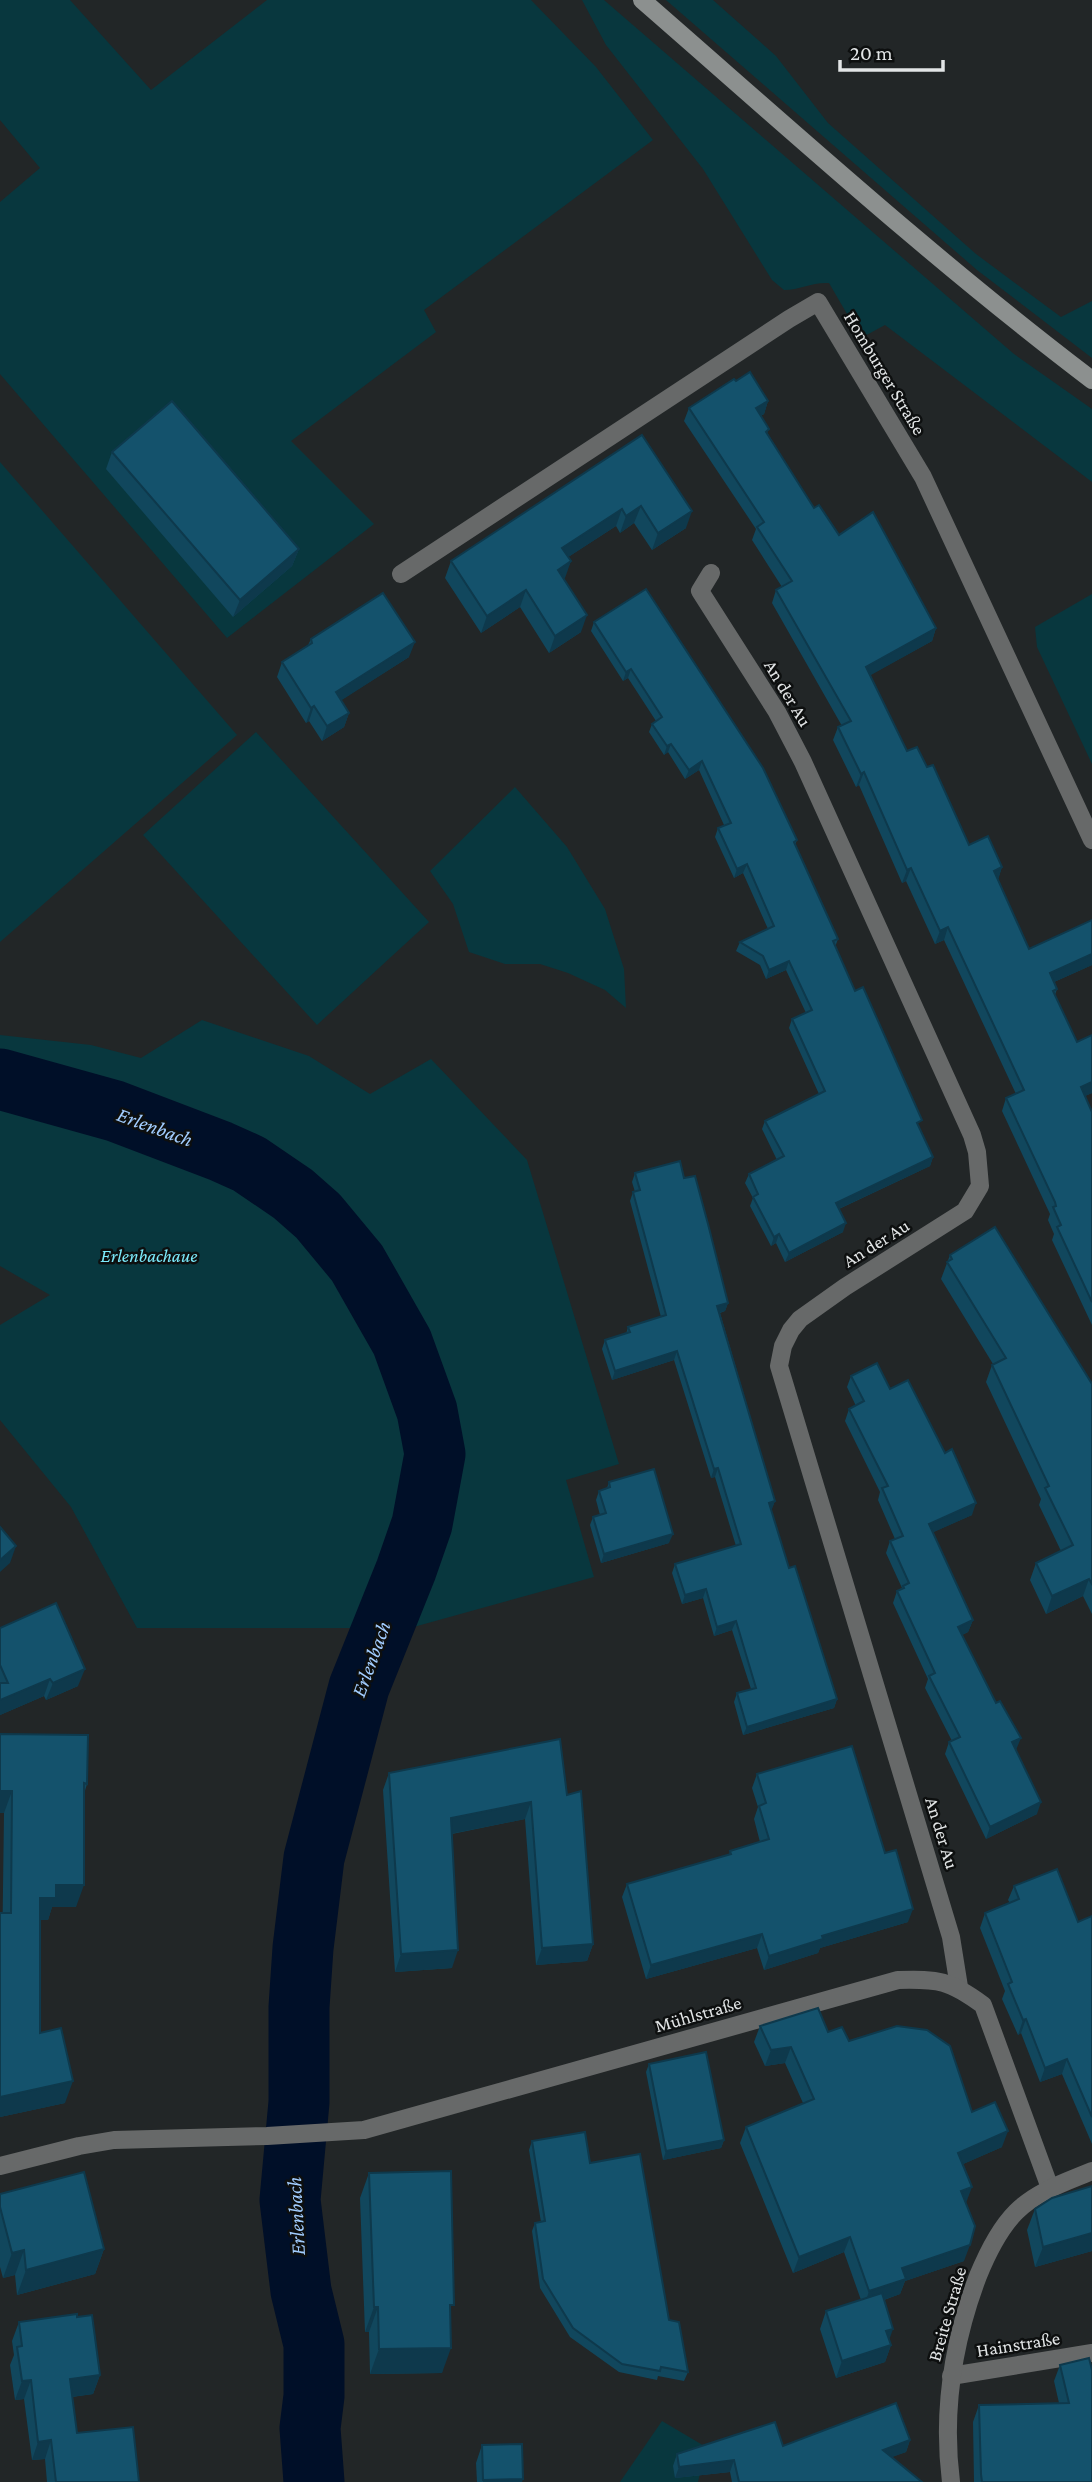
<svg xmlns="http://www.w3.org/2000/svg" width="1092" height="2482" viewBox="0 0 1092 2482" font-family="'Crimson Pro',serif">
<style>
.green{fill:#08373e}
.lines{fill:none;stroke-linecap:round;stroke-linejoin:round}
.river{stroke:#000f28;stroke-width:61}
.street{stroke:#676969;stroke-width:18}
.secondary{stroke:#8c908f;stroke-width:18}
.wall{fill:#11475d}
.shaded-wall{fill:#0e394c}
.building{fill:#14526c;stroke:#0e394c;stroke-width:2}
.labels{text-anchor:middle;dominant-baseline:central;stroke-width:5;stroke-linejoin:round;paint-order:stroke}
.street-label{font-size:19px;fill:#e2e5e6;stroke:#0d0f0f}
.park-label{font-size:19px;font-style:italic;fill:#7cebfc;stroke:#0d0f0f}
.water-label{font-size:21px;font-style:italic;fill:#a2cdff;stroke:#0d0f0f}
</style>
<rect width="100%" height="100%" fill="#222627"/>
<g class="green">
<polygon points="0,0 70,0 151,90 267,0 531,0 596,67 653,140 424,310 436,332 291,441 374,524 227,638 0,374 0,202 40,168 0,120"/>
<path d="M582 0H604L1014 354 1092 409V482L885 325 861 338 829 283C812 282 800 290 784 290L772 280 703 169 606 45Z"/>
<polygon points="666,0 713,0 776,56 828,123 976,254 1061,317 1092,301 1092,358 977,270"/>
<polygon points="0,462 237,735 0,942"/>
<polygon points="1092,594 1092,764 1037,647 1035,627"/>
<polygon points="256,732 429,922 317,1025 143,835"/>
<polygon points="515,787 567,847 605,909 624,969 626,1008 605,990 568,973 540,964 505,964 469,952 453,904 430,871"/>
<polygon points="202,1020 309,1056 370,1094 431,1059 527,1160 619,1464 566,1480 594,1577 410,1628 137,1628 71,1507 0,1420 0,1325 50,1295 0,1266 0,1035 91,1045 141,1058"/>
<polygon points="662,2421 706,2447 698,2482 620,2482"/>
</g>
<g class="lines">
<polyline class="river" points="0,1079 115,1111 220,1151 249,1164 293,1194 318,1216 357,1263 402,1342 427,1411 435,1454 422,1524 406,1570 359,1687 314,1858 303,1948 299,2007 299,2102 290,2200 301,2291 314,2344 314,2396 310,2428 314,2482"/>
<g class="street">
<polyline points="711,573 700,591 777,712 803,762 972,1135 977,1152 980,1186 965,1211 845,1287 800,1319 791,1330 783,1346 779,1366 951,1937 959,1987"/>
<polyline points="401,574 789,319 818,302 923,477 1092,840"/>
<path d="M0 2166 79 2146 114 2140 267 2136 364 2130 898 1980C939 1979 949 1980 983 2005L1050 2188"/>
<polyline points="951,2376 1092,2353"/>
<path d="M951 2482C942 2411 953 2342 978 2276 987 2254 999 2229 1016 2212 1037 2191 1066 2182 1092 2171"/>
</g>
<path class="secondary" d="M642 0C790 129 935 261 1092 380"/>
</g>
<g class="wall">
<polygon points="736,381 768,401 764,414 761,416 768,434 814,508 839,535 936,628 932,641 870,675 907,751 927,767 969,845 1002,867 998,879 1029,949 1092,920 1092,965 1054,982 1057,989 1055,995 1077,1042 1092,1035 1092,1093 1085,1096 1092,1112 1092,1325 1052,1240 1054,1234 1048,1220 1050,1214 1002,1111 1006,1098 1016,1094 944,940 935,944 906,881 902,883 859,785 856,787 833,740 838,727 842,726 772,603 776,590 782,587 752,540 756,529 684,421 689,408"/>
<polygon points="642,435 686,528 652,550 634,523 620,533 616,526 568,557 571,561 563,579 581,632 549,653 520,607 481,633 445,578 451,561"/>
<polygon points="112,452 299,549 292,566 233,617 106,469"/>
<polygon points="594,622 797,840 795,845 838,939 835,947 855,991 933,1157 930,1166 839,1209 843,1232 785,1262 776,1243 771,1246 750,1206 753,1198 745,1183 749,1174 777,1160 762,1129 765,1121 819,1094 789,1028 792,1019 806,1013 786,970 766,979 760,965 736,951 740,942 768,929 743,873 734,878 715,837 718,828 724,825 699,770 685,779 668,752 664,755 649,732 652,724 656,721 628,678 623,681 591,631"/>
<polygon points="311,639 409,657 341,700 349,713 344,727 322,741 309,721 306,723 277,677 282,662 308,645"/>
<polygon points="635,1173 684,1178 728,1303 725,1311 720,1313 775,1501 771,1510 789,1568 837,1699 834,1708 743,1735 734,1702 737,1693 751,1689 732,1630 714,1636 703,1598 682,1604 672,1573 675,1564 736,1546 715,1477 711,1478 674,1360 612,1380 602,1349 605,1340 626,1334 628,1327 661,1317 630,1201 633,1192 635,1192 632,1182"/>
<polygon points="950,1255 1092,1384 1092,1614 1083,1596 1046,1614 1030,1580 1036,1563 1061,1551 1039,1505 1041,1499 986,1382 992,1365 993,1364 941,1279"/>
<polygon points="851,1376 890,1389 972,1515 933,1532 973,1620 968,1632 962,1635 1016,1750 1037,1814 986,1839 945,1754 949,1742 952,1741 925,1688 928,1679 893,1603 897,1591 902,1588 886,1553 890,1541 895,1539 878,1500 880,1492 845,1421 849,1409 856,1406 847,1387"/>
<polygon points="609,1482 669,1543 601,1563 590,1525 593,1517 600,1515 596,1500 599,1491 607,1488"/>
<polygon points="0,1628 78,1686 46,1700 44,1696 0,1715"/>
<polygon points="0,1734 87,1784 84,1794 76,1907 52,1907 48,1920 40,1920 40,2033 65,2103 0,2117 4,1813"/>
<polygon points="389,1773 567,1795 593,1944 587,1961 536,1965 525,1819 452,1834 452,1968 395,1972 383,1790"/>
<polygon points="757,1774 885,1853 908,1922 820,1948 818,1953 764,1970 757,1948 646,1979 622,1897 627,1884 729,1855 730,1851 760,1842 754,1819 758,1807 752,1788"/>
<polygon points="1014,1886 1078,1922 1092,1916 1092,2144 1062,2074 1040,2082 1021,2033 1018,2035 1002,1999 1005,1991 980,1928 985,1913 1010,1903 1008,1900"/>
<polygon points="760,2026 828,2032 849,2041 972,2112 1002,2147 963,2164 966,2203 964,2261 905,2281 900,2294 884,2300 889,2340 891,2345 885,2362 836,2378 820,2329 826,2311 861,2300 844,2252 793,2273 740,2143 746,2127 803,2103 785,2063 765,2066 754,2042"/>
<polygon points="649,2064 724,2140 721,2148 663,2160 646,2072"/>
<polygon points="532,2141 590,2163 669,2320 688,2372 684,2381 658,2376 657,2380 619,2372 570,2337 540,2288 532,2231 535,2223 541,2222 529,2150"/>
<polygon points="369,2173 450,2314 442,2373 370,2374 369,2332 365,2332 360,2198"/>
<polygon points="1092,2186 1092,2251 1035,2267 1027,2230 1035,2209"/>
<polygon points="0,2194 104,2249 95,2274 17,2295 15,2275 3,2278 0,2267"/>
<polygon points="77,2317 100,2375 93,2394 72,2397 77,2433 139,2482 47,2482 45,2459 32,2460 24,2399 15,2400 10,2365 14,2355 12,2341 19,2322"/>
<polygon points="1060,2365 1092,2482 974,2482 973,2422 979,2405 1059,2403 1054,2381"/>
<polygon points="910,2440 906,2452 891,2457 922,2482 732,2482 730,2472 675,2478 673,2466 677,2454 783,2446"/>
<polygon points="482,2445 522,2482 477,2482 476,2463"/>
</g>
<g class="shaded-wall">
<polygon points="768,401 764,414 751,421 756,408"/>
<polygon points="641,506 634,523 620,533 626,516"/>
<polygon points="622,509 616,526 556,565 562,548"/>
<polygon points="692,511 686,528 652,550 658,533"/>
<polygon points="299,549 292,566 233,617 240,600"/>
<polygon points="571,561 565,578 551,587 558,570"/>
<polygon points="526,590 520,607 481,633 487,616"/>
<polygon points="587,615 581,632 549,653 555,636"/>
<polygon points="936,628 932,641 862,680 866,667"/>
<polygon points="415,642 409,657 331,707 336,692"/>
<polygon points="631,669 628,678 623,681 626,672"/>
<polygon points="314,706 309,721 306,723 311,708"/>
<polygon points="349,713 344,727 322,741 327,726"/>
<polygon points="671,744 668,752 664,755 667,746"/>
<polygon points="702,761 699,770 685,779 689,770"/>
<polygon points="864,772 859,785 856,787 861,774"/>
<polygon points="747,864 743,873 734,878 737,869"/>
<polygon points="1002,867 998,880 994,871"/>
<polygon points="911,868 906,881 902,883 907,870"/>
<polygon points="948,927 944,940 935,944 940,931"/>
<polygon points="1092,954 1092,965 1045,986 1050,973"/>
<polygon points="789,961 786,970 766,979 769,970"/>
<polygon points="1092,1082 1092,1093 1076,1100 1081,1087"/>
<polygon points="933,1157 930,1166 832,1212 836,1203"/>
<polygon points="846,1223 843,1232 785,1262 789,1253"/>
<polygon points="779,1234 776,1243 771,1246 774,1237"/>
<polygon points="728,1303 725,1311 714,1314 717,1306"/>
<polygon points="677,1351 674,1360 612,1380 615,1371"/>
<polygon points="718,1468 715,1477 711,1478 714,1469"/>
<polygon points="775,1501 772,1509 766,1511 769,1503"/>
<polygon points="976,1503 972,1515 925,1536 929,1524"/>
<polygon points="673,1534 669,1543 601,1563 604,1554"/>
<polygon points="16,1546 10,1563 0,1572 0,1560"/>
<polygon points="1089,1579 1083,1596 1046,1614 1052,1596"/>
<polygon points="706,1589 703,1598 682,1604 685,1595"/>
<polygon points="973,1620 968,1632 954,1639 958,1627"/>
<polygon points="736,1621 732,1630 714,1636 717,1627"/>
<polygon points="85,1669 78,1686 46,1700 53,1683"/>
<polygon points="50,1679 44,1696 0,1715 0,1700"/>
<polygon points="837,1699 834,1708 743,1735 747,1727"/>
<polygon points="1021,1738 1016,1750 1012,1742"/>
<polygon points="0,1791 12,1791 4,1813 0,1813"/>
<polygon points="531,1802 525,1819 445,1835 451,1818"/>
<polygon points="1041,1802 1037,1814 986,1839 990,1827"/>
<polygon points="56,1885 84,1885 76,1907 52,1907 48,1920 32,1920 40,1898"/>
<polygon points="913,1909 908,1922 820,1948 818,1953 764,1970 769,1956 822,1936"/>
<polygon points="762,1934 757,1948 646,1979 651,1965"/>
<polygon points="593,1944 587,1961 536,1965 542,1948"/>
<polygon points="458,1950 452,1968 395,1972 401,1954"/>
<polygon points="1026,2019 1021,2033 1018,2035 1023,2020"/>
<polygon points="791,2047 785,2063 765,2066 771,2050"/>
<polygon points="1067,2059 1062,2074 1040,2082 1045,2068"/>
<polygon points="73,2081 65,2103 0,2117 0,2097"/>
<polygon points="1008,2131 1002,2147 952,2169 958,2153"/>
<polygon points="724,2140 721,2148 663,2160 666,2151"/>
<polygon points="972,2187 966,2203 955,2207 961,2191"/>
<polygon points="1092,2233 1092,2251 1035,2267 1043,2247"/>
<polygon points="850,2237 844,2252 793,2273 799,2257"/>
<polygon points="970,2245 964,2261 905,2281 900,2294 864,2307 869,2291 902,2268"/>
<polygon points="104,2249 95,2274 17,2295 26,2270"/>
<polygon points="24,2250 15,2275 3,2278 12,2253"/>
<polygon points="374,2307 378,2307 369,2332 365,2332"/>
<polygon points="893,2329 887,2346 886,2331"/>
<polygon points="891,2345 885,2362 836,2378 842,2361"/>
<polygon points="451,2348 442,2373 370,2374 379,2349"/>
<polygon points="100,2375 93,2394 63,2398 70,2379"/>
<polygon points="31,2380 24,2399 15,2400 22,2381"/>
<polygon points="51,2440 45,2459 32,2460 38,2442"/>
<polygon points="910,2440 906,2452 879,2462 883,2450"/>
<polygon points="734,2460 730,2472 675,2478 679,2467"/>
<polygon points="523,2479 522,2482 483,2482 483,2480"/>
</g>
<g class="building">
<polygon points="750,372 768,401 756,408 769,429 766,432 814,508 819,505 839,535 873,512 936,628 866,667 907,751 917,747 927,767 933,765 969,845 988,836 1002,867 994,871 1029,949 1092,920 1092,954 1050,973 1057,989 1053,991 1077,1042 1092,1035 1092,1082 1081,1087 1092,1112 1092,1302 1057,1227 1061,1225 1053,1207 1056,1206 1055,1202 1006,1098 1024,1090 948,927 940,931 911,868 907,870 864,772 861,774 838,727 851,721 776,590 792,581 757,527 764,522 689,408 734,379 736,381"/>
<polygon points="172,401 299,549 240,600 112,452"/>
<polygon points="642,435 692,511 658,533 641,506 626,516 622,509 562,548 571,561 558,570 587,615 555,636 526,590 487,616 451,561"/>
<polygon points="646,589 763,768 797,840 794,842 838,939 833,941 855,991 863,987 922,1120 917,1123 933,1157 836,1203 846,1223 789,1253 779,1234 774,1237 753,1197 758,1194 749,1174 784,1156 765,1121 825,1091 792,1019 812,1010 789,961 769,970 763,956 740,942 774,926 747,864 737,869 718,828 731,823 702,761 689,770 671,744 667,746 652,724 662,717 631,669 626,672 594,622"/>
<polygon points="383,593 415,642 336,692 349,713 327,726 314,706 311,708 282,662 312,643 311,639"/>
<polygon points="680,1161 684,1178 695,1176 708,1224 728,1303 717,1306 775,1501 769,1503 789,1568 795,1566 837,1699 747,1727 737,1693 756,1688 736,1621 717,1627 706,1589 685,1595 675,1564 741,1544 718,1468 714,1469 677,1351 615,1371 605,1340 630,1332 628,1327 666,1315 633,1192 640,1190 635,1173"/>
<polygon points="995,1227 1092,1384 1092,1584 1089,1579 1052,1596 1036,1563 1073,1545 1045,1488 1049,1486 992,1365 1006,1358 947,1262 952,1259 950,1255"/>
<polygon points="877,1363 890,1389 908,1380 945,1453 952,1449 976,1503 929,1524 973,1620 958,1627 996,1703 1000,1701 1021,1738 1012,1742 1041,1802 990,1827 949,1742 960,1737 929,1676 935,1673 897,1591 904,1588 903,1586 909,1583 890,1541 903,1536 882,1488 888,1486 849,1409 864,1401 851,1376"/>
<polygon points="654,1469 673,1534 604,1554 593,1517 606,1513 599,1491 610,1487 609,1482"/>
<polygon points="0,1527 16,1546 0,1560"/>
<polygon points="56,1603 85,1669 53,1683 50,1679 0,1700 0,1683 8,1683 0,1665 0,1628"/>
<polygon points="0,1734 88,1735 87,1784 84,1783 84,1885 56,1885 56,1898 40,1898 40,2033 61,2028 73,2081 0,2097 0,1913 11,1913 12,1791 0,1791"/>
<polygon points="560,1739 567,1795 581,1791 593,1944 542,1948 531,1802 451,1818 458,1950 401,1954 389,1773"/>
<polygon points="852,1746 885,1853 896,1850 913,1909 822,1936 823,1939 769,1956 762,1934 651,1965 627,1884 731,1854 730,1851 769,1839 759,1806 766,1803 757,1774"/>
<polygon points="1057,1869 1078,1922 1092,1916 1092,2117 1067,2059 1045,2068 1026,2019 1023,2020 1008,1984 1012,1982 985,1913 1019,1899 1014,1886"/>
<polygon points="818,2008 828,2032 842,2027 849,2041 897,2026 927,2030 950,2046 972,2112 995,2102 1008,2131 958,2153 972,2187 961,2191 975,2226 970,2245 902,2268 906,2279 869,2291 850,2237 799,2257 746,2127 814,2099 791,2047 771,2050 760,2026"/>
<polygon points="706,2052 724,2140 666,2151 649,2064"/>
<polygon points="585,2132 590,2163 640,2154 669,2320 679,2322 688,2372 661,2367 660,2371 622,2364 573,2328 543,2279 535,2223 545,2221 532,2141"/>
<polygon points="451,2171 454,2305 450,2305 451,2348 379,2349 378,2307 374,2307 369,2173"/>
<polygon points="84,2172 104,2249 26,2270 24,2250 12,2253 0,2207 0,2194"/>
<polygon points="1092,2186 1092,2233 1043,2247 1035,2209 1052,2198"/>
<polygon points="882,2293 893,2329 886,2331 891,2345 842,2361 826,2311"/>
<polygon points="77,2314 77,2317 92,2315 100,2375 70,2379 77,2433 133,2427 139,2482 56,2482 51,2440 38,2442 31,2380 22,2381 17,2347 22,2346 19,2322"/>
<polygon points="1089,2358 1092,2370 1092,2482 982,2482 981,2474 979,2405 1069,2403 1060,2365"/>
<polygon points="896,2403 910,2440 883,2450 922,2482 739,2482 734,2460 679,2467 677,2454 775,2422 783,2446"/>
<polygon points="522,2444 523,2479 483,2480 482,2445"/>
</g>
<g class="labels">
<g class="street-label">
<text transform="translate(885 373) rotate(59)">Homburger Straße</text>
<text transform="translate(788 693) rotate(59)">An der Au</text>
<text transform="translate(876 1243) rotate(-32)">An der Au</text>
<text transform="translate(942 1833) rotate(73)">An der Au</text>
<text transform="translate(698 2014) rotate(-16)">Mühlstraße</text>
<text transform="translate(947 2314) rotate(-74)">Breite Straße</text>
<text transform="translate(1018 2344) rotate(-9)">Hainstraße</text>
</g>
<g class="park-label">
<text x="149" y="1255">Erlenbachaue</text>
</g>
<g class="water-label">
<text transform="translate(155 1127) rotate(20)">Erlenbach</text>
<text transform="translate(371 1659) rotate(-70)">Erlenbach</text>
<text transform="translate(296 2216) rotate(-93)">Erlenbach</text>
</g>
</g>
<path d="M840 60v10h103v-10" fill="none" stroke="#e2e5e6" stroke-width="3.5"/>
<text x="850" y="60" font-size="21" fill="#e2e5e6" stroke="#0d0f0f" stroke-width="5" paint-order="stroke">20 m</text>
</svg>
